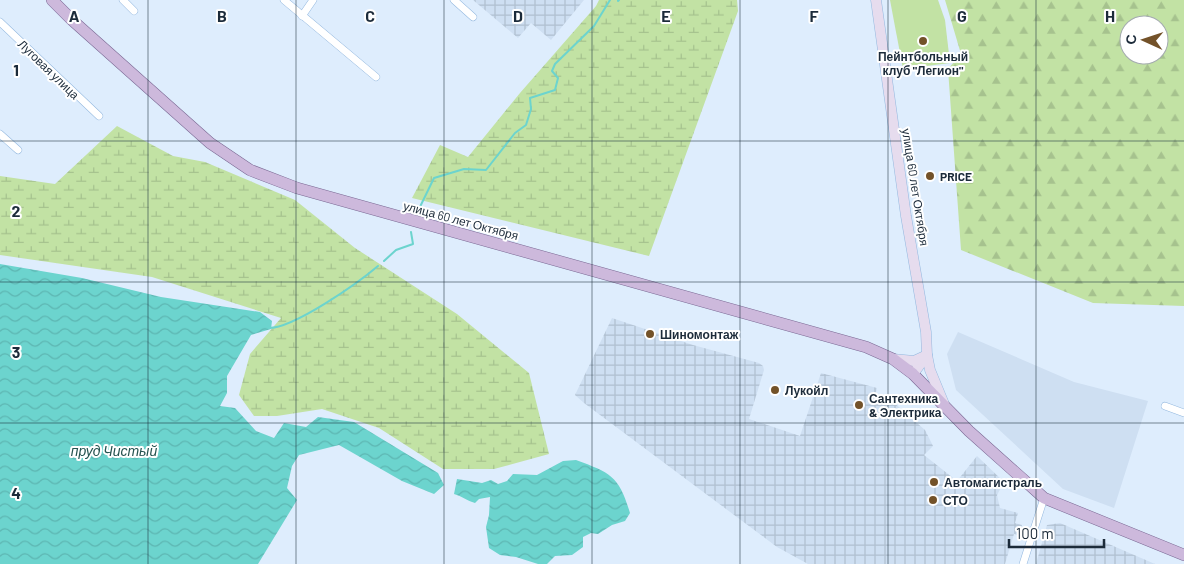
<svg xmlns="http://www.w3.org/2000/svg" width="1184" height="564" viewBox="0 0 1184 564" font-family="Barlow,sans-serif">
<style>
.built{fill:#cedff2}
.industrial{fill:url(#industrial-grid)}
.green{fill:#c2e2a4}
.forest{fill:url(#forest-firs);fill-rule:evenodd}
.wetland{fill:url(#wetland-marsh)}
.water{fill:url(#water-waves)}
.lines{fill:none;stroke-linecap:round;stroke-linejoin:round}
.stream{stroke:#6cd4ce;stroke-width:2}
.street-casing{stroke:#93b8df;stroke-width:8}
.secondary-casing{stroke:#93b8df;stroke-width:11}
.primary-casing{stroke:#7a6994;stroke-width:12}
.street{stroke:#fff;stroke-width:7}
.secondary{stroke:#e6dcee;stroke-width:10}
.primary{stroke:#cdb9dc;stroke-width:11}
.grid{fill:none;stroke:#1c2b3a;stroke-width:1;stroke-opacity:0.55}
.poi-dot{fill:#735229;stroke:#fff;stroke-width:2}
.labels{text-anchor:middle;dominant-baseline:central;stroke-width:4;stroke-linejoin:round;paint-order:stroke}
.poi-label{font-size:12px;font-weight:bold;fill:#1c2b3a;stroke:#fff;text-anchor:start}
.street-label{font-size:12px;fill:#1c2b3a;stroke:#fff}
.water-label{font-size:14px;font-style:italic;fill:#255350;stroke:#fff}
.grid-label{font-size:16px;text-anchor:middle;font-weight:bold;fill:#1c2b3a;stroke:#fff;stroke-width:4;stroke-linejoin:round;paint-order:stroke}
</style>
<defs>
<pattern id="industrial-grid" width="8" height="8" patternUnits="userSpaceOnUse" patternTransform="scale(1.25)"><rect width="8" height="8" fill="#cedff2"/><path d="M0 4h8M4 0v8" fill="none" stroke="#b0c0d0"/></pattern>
<pattern id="forest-firs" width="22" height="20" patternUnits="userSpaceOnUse" patternTransform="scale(1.25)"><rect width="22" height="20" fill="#c2e2a4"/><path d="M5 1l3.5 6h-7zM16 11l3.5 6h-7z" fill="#a6c28e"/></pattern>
<pattern id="wetland-marsh" width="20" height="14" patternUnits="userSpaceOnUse" patternTransform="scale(1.25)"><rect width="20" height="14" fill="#c2e2a4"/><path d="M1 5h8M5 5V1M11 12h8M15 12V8" fill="none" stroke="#a6c28e"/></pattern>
<pattern id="water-waves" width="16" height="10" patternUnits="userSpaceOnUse" patternTransform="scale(1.25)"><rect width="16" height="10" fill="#6cd4ce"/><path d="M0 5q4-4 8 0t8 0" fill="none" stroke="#5db6b2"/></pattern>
</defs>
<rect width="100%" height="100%" fill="#deedfd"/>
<polygon class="built" points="958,332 1074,382 1148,401 1114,508 1063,489 956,390 947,354"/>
<g class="industrial">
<polygon points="473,0 584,0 551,40 531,23 518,38"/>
<polygon points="612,318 693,345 759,363 763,366 764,370 749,419 800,436 821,373 877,388 875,397 891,400 925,430 933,446 924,455 957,481 977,456 1004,482 997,495 1000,508 1018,513 1015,523 1022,525 1019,535 1014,534 1005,564 808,564 777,547 584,403 575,395"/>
<polygon points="1060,523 1155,564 1036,564 1047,525"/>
</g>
<polygon class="green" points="890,0 938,0 945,20 950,63 903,69"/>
<path class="forest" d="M945 0H1184V306L1093 303 961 250 948 69 961 54ZM1129 25H1159V55H1129Z"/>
<g class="wetland">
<polygon points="599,0 737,0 738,11 649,256 412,198 440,145 468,157 520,93 596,6"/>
<polygon points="117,126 173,156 205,162 295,200 355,248 457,314 529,373 549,454 494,469 443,469 379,428 322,409 277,416 254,416 239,395 250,354 281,318 152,277 0,255 0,176 55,184"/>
</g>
<g class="water">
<polygon points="0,264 82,278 161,297 260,312 272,321 271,329 251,335 227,376 227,393 220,406 235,408 256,431 274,438 284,423 306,427 318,417 354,422 438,473 444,485 434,494 402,481 339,445 299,455 292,466 287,488 297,500 258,564 0,564"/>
<path d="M576 460C611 473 619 476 630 513L625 521 612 525 598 534 591 533 583 537V547L572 555 555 556 547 564H538L516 557 500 555 489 548 486 527 489 515 490 497 479 499 475 503C467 501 462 496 454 494L457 479 482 483 491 480 498 484 507 481 513 474 537 475 563 461Z"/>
</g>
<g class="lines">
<g class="stream">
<polyline points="618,0 618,1 619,0"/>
<polyline points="417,213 434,178 464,169 486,170 515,133 526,125 531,109 530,98 555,90 558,78 552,71 555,64 594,26 610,0"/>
<polyline points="384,261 396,250 413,244 411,232"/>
<path d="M269 328C294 328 358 283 378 266"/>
</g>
<g class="street-casing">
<g id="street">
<polyline points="123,0 134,11"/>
<polyline points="284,0 376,77"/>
<polyline points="454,0 473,17"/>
<polyline points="302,16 313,0"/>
<polyline points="0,22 99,116"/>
<polyline points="0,134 18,150"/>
<polyline points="1165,406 1184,413"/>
<polyline points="1023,564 1044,498"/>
</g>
</g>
<g class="secondary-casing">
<g id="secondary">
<polyline points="876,0 906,216 926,332 927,355 913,374"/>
<polyline points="893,359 914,361 927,355 930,370 944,404"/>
</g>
</g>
<g class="primary-casing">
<polyline id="primary" points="52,0 72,20 210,143 250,170 297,188 866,347 893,359 913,374 969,431 1044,498 1184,555"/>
</g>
<use href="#street" class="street"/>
<use href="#secondary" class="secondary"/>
<use href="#primary" class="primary"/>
</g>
<path class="grid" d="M148 0V564M296 0V564M444 0V564M592 0V564M740 0V564M888 0V564M1036 0V564M0 141H1184M0 282H1184M0 423H1184"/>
<g class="poi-dot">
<circle cx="923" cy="41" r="5"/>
<circle cx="930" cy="176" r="5"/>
<circle cx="650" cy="334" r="5"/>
<circle cx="775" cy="390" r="5"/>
<circle cx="859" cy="405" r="5"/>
<circle cx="934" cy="482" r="5"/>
<circle cx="933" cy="500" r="5"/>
</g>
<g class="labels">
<g class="poi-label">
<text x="923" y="56" text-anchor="middle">Пейнтбольный<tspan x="923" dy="14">клуб "Легион"</tspan></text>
<text x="940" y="176">PRICE</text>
<text x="660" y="334">Шиномонтаж</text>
<text x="785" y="390">Лукойл</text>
<text x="869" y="398">Сантехника<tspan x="869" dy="14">&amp; Электрика</tspan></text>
<text x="944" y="482">Автомагистраль</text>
<text x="943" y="500">СТО</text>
</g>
<g class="street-label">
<text transform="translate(49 69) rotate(44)">Луговая улица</text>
<text transform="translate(916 187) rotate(81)">улица 60 лет Октября</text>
<text transform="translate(461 220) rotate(15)">улица 60 лет Октября</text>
</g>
<g class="water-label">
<text x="114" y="450">пруд Чистый</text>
</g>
</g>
<g class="grid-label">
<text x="74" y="22">A</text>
<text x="222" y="22">B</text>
<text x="370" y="22">C</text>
<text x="518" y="22">D</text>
<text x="666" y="22">E</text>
<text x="814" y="22">F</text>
<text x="962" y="22">G</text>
<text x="1110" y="22">H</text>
<text x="16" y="76">1</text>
<text x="16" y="217">2</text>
<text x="16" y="358">3</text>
<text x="16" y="499">4</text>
</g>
<g transform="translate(1144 40) rotate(273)"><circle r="24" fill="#ffffff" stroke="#a4aab0"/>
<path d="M0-4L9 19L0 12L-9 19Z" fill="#735229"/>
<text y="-8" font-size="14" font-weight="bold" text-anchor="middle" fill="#1c2b3a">С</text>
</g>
<path d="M1009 539v8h95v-8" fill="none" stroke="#1c2b3a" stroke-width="2.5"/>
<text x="1016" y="539" font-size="15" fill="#1c2b3a" stroke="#ffffff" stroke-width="4" paint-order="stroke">100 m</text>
</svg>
